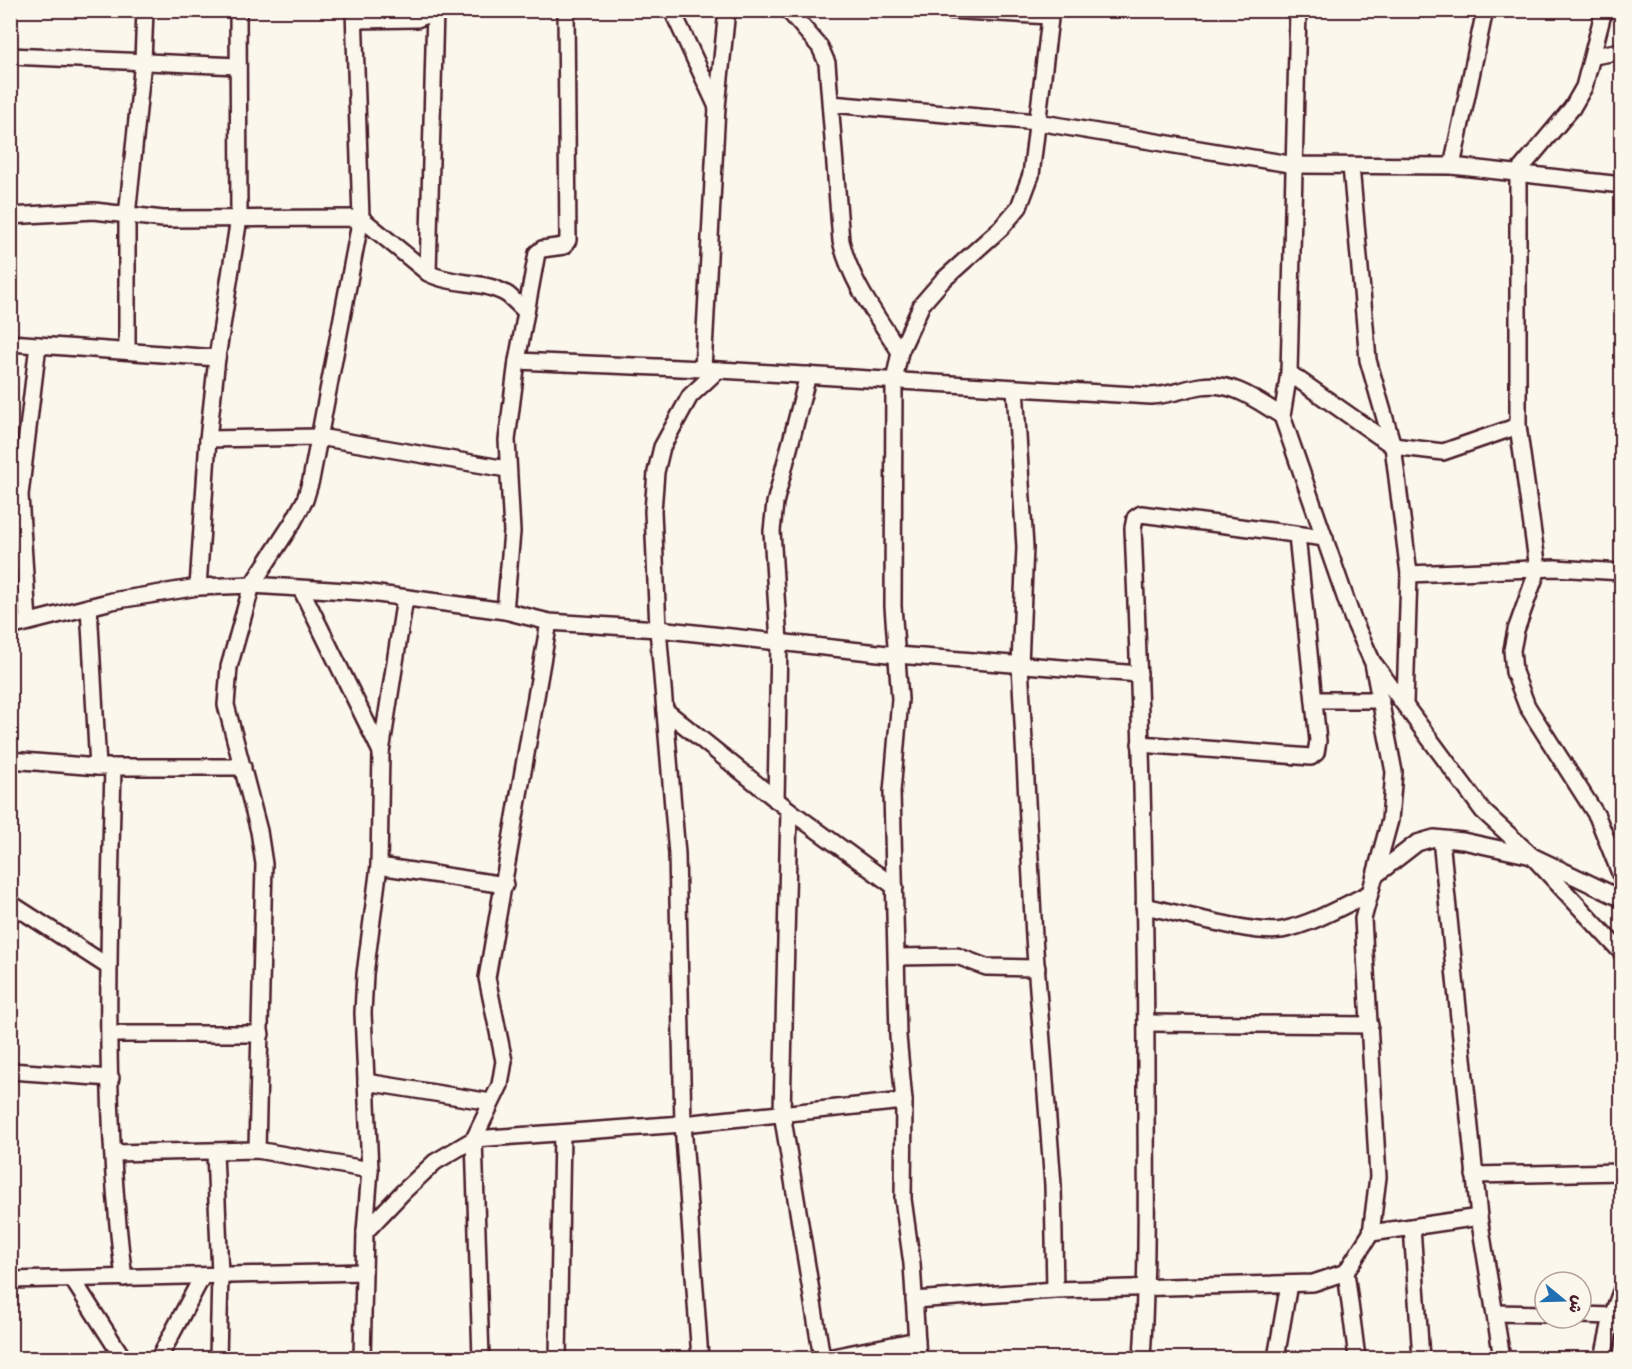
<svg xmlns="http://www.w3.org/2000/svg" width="1632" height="1369" viewBox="0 0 1632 1369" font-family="'Indie Flower','Playpen Sans Arabic',sans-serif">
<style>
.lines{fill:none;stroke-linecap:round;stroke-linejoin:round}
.minor-casing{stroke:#4a1f2b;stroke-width:20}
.minor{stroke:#fbf7ec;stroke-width:15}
</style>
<rect width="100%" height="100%" fill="#fbf7ec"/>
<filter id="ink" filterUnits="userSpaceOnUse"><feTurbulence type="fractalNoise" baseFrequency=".0167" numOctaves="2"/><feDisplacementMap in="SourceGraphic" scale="12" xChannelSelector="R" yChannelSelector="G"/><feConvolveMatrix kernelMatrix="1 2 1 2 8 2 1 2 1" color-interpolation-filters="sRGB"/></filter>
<g filter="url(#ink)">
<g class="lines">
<g class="minor-casing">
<g id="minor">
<polyline points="672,10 717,107"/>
<path d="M788 10 820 47 827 63 841 241C851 283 877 316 900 352"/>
<polyline points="946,10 1050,16"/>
<polyline points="1604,10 1584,87 1572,108 1518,172 1518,426 1538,569 1516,630 1512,650 1514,672 1527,706 1597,816 1622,878"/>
<polyline points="355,20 417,19 440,10"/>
<polyline points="10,56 238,66"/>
<polyline points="1594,56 1622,51"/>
<polyline points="831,104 1037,122 1295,165 1452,166 1622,185"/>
<polyline points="1351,166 1368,360 1393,446 1409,574 1405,703"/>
<polyline points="1452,166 1485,10"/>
<path d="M10 216 94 211 163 219 361 218 428 273C453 286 485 280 508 295 514 300 520 306 526 312"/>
<polyline points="428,273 435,10"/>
<polyline points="10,343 217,358"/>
<polyline points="127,351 127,216 143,61 145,10"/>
<path d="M517 361 703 369 1151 396C1171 395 1183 389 1201 386 1233 381 1256 400 1282 416"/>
<polyline points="703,369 717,107 727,10"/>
<polyline points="1289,373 1393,446 1443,452 1518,426"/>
<polyline points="1015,388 1025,547 1020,664 1034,937 1053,1185 1055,1290"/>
<polyline points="208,439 319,437 507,469"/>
<polyline points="1409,574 1555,568 1622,572"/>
<polyline points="198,587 208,439 217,358 239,218 238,10"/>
<polyline points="301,589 381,752"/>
<polyline points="89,607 98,767"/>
<polyline points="505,611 512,532 507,440 517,361 537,253 542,249 564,246 568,240 566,10"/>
<polyline points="28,622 20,495 38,345"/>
<polyline points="10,627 112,601 198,587 252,585 363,592 505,611 549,622 658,629 897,655 1139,674"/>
<polyline points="1375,665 1483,811 1532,856 1622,953"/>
<polyline points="1314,700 1381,700"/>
<polyline points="665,710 789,810 895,887"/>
<polyline points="1140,744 1311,757 1316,753 1318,741 1297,535"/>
<polyline points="10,760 98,767 243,767"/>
<path d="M113 767C109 937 102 1109 124 1278"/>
<polyline points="776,800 779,642 772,531 775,503 808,375"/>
<polyline points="789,810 782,1113 822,1358"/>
<polyline points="1441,839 1479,1217 1502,1358"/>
<polyline points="379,866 505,885"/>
<polyline points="1377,874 1417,843 1434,838 1463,841 1532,856 1622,899"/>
<polyline points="10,903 109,967"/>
<path d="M1144 906C1175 912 1255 935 1282 930 1312 924 1341 907 1368 894"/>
<polyline points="897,957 957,956 986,967 1037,968"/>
<polyline points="1146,1023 1370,1025"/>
<polyline points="110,1034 261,1034"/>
<polyline points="10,1071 111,1078"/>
<polyline points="366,1082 491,1102"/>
<polyline points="257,1150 264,864 259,831 226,705 229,667 252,585 293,522 305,500 311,480 361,218 354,10"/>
<polyline points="215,1152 220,1275 218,1358"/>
<polyline points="113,1153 257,1150 370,1170 365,1232"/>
<polyline points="370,1170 363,1013 365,974 379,866 381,752 405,598"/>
<polyline points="1474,1175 1622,1172"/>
<polyline points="1412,1227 1421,1358"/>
<polyline points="1371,1233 1479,1217"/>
<polyline points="1346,1272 1357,1358"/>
<polyline points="10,1280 364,1272"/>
<polyline points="73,1280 123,1358"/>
<polyline points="914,1300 1055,1290 1313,1283 1346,1272 1371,1233 1378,1177 1363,919 1390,820 1394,772 1373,663 1352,617 1282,416 1289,373 1298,10"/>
<polyline points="1495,1313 1545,1314"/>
<polyline points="1581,1315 1612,1316"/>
<polyline points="159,1358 202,1277"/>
<polyline points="362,1358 365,1232 403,1192 435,1162 474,1139 683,1124 904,1101"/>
<polyline points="481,1358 474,1139 500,1085 504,1061 487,978 549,622"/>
<polyline points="558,1358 562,1133"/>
<polyline points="700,1358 683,1124 677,854 658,629 653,511 656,472 662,447 690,396 718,370"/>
<polyline points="828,1358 917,1340"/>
<polyline points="918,1358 912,1264 903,1199 904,1101 898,1036 892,792 900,699 893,606 894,381 900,352 922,304 942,281 1001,228 1019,207 1031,175 1051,10"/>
<path d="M1142 1358C1148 1266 1146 1174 1146 1082 1146 897 1141 713 1133 528L1135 518 1141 514 1325 538"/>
<polyline points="1276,1358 1289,1284"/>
<polyline points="1603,1358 1612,1316 1622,1289"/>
</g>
</g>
<use href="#minor" class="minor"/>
</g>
</g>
<rect width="1632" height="1369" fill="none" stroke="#fbf7ec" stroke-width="36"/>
<rect x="18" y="18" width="1596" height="1333" fill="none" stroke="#4a1f2b" stroke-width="2" filter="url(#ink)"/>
<g transform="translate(1563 1300) rotate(109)"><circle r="28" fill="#fbf7ec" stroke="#b4a19f" stroke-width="1.5"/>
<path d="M0-4.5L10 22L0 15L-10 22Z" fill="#1f6fb2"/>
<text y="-9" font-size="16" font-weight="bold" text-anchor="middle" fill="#4a1f2b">ش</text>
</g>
</svg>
